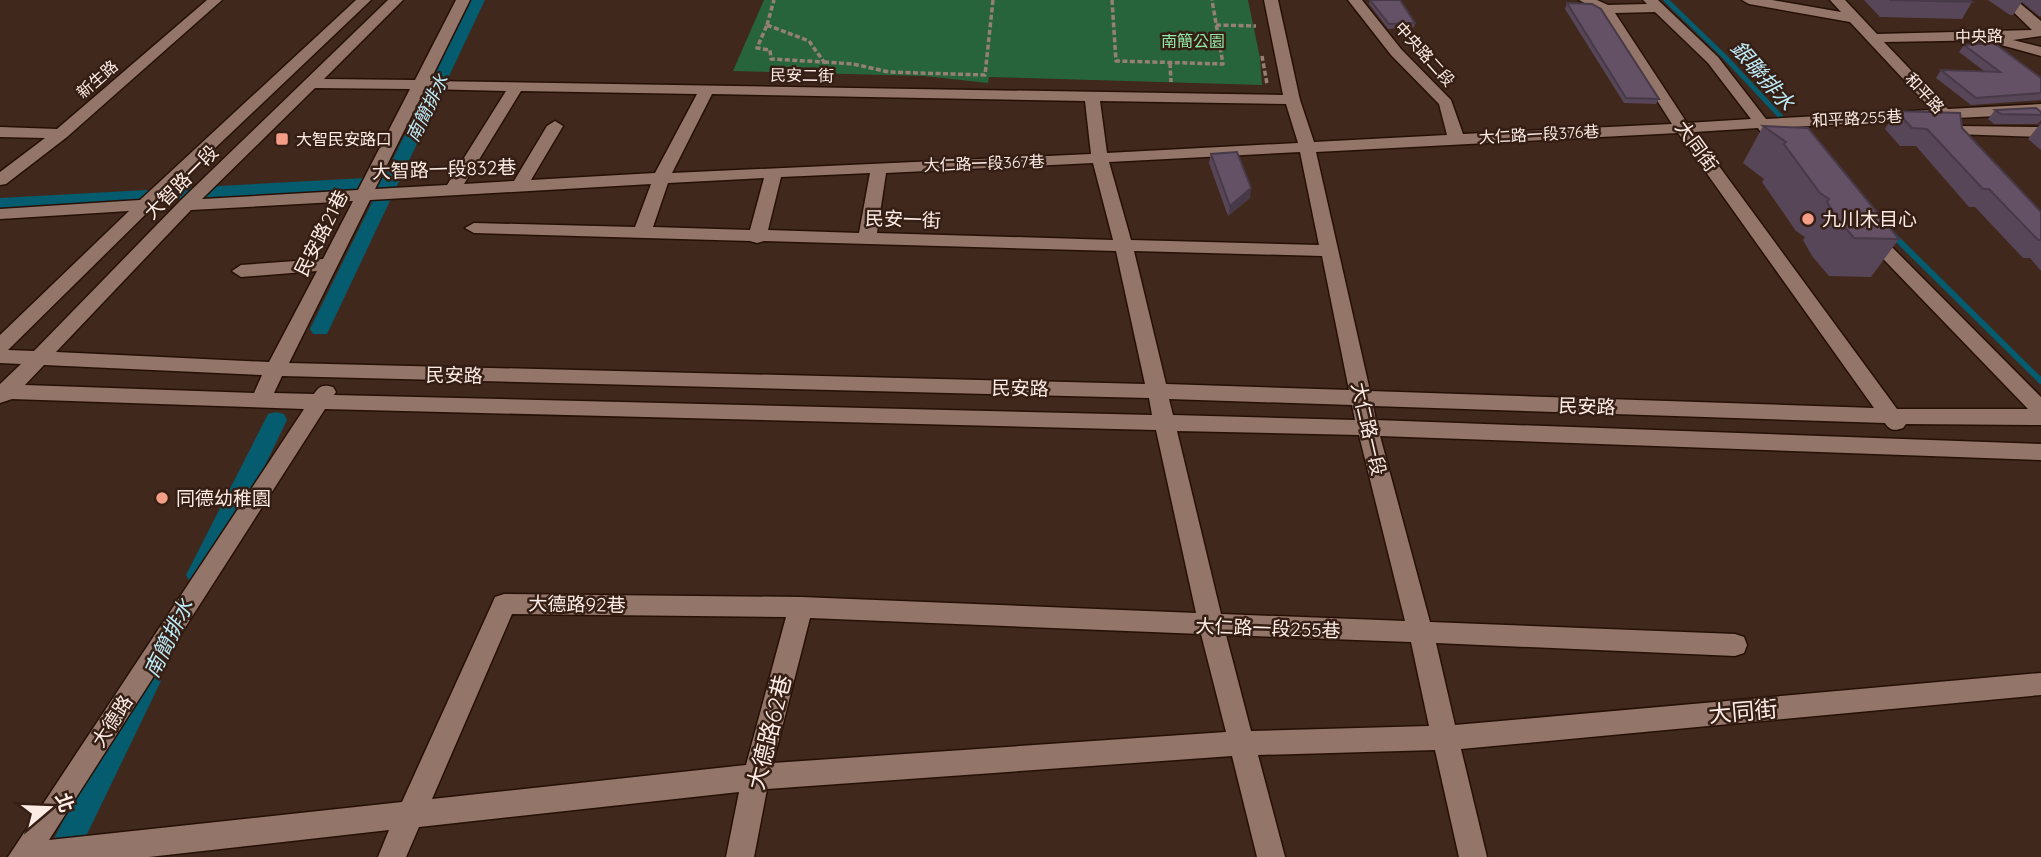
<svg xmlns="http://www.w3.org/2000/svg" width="2041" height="857" viewBox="0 0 2041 857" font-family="Quicksand,'Noto Sans TC',sans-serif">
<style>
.green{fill:#28643b}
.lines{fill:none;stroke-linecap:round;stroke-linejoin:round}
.stream-far1{stroke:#045c6e;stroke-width:5}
.stream{stroke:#045c6e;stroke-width:6}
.canal{fill:#045c6e;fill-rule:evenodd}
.minor-casing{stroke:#261006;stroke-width:3}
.path{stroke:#958076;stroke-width:3.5;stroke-dasharray:5 2.5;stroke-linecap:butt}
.minor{fill:#937669;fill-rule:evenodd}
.wall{fill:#574657}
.shaded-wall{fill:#473947}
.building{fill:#655165;stroke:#473947;stroke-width:2}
.poi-dot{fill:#f49e87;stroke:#351e14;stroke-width:2.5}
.labels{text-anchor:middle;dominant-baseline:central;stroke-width:5;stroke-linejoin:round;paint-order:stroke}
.far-street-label{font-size:16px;fill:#fdece5;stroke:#351e14}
.far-park-label{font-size:16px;fill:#90eaa7;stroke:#351e14}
.far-poi-label{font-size:16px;fill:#fdece5;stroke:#351e14;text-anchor:start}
.far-water-label{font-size:18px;font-style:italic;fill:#bdebf8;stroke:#351e14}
.street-label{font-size:19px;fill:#fdece5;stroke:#351e14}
.poi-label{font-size:19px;fill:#fdece5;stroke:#351e14;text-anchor:start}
.water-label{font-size:21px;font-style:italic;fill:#bdebf8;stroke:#351e14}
.near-street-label{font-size:23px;fill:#fdece5;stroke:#351e14}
</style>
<rect width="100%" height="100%" fill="#40281d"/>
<polygon class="green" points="764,0 1248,0 1260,58 1262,85 989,77 988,83 924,76 733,71"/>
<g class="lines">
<polyline class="stream-far1" points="1666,0 1725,57 1781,117 1785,126"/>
<polyline class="stream" points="1892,234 2041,381"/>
<g class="canal">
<polygon points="471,0 485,0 327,334 313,334 310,329 379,188 0,210 0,198 384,177"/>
<polygon points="276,412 284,414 287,420 212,575 208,582 199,585 190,582 186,575 265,420 268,414"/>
<polygon points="147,669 157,672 161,681 76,857 45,857 137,672"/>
</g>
<g class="minor-casing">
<g id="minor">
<polygon points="207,0 222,0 67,137 6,184 0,185 0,172 45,138 0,137 0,127 57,129"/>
<path d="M356 0H371L151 209 8 350 34 351 180 201 388 0H403L324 79 415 80 456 0H470L430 81 1283 95 1264 0H1278L1300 100 1314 142 1447 135 1439 104 1391 55 1348 0H1362L1401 49 1451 100 1463 134 1672 124 1601 12 1579 0H1597L1608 5 1647 4 1643 0H1658L1718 57 1766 119 1932 110 1850 22 1749 4 1742 0H1772L1841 12 1830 0H1845L1877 34 2032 30 2001 0H2016L2041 21V36L2013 40 2041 47V56L2001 45 2000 40 1884 42 1948 109 2041 104V114L1956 118 1955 122 1949 124 1940 119 1774 128 1776 131 1768 136 1762 134 1758 128 1694 132 1897 409H2028L1863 238 1860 234 1863 230H1875L2041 397V425L1906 424 1903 428C1895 431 1890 431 1885 423L1373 406 1376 420 2041 444V460L1380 436 1430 622 1735 634 1744 637 1747 645 1744 653 1735 656 1436 643 1455 725 2041 673V695L1461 749 1487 857H1459L1435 750 1258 755 1285 857H1257L1232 756 767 789 754 857H726L739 792 419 827 406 857H378L389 830 149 857H8L304 409 12 399 0 403V384L21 364 0 363V335L129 211 0 219V209L140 200ZM1655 12 1708 63 1751 119 1687 123 1615 13ZM315 88 410 89 358 190 202 199ZM425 89 506 91 447 185 375 189ZM521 91 697 94 655 173 531 180 563 126 555 121 547 126 514 181 464 184ZM712 94 1085 101 1091 154 672 173ZM1100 101 1286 104 1298 143 1107 153ZM1678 133 1874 408 1370 391 1316 152ZM1300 152 1319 245 1131 240 1109 162ZM1093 163 1113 240 877 233 886 173ZM870 173 859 233 768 230 781 177ZM764 178 750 230 653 227 668 183ZM651 184 635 227 474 223 465 228 474 233 750 241 757 243 764 241 1116 251 1145 384 289 363 370 200ZM353 201 323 259 241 265 232 271 241 277 317 271 269 362 56 352 191 210ZM1134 251 1322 256 1349 390 1166 384ZM44 365 262 375 254 393 25 385ZM282 376 1149 398 1152 415 334 395 336 392 333 387C323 384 319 386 314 394L274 393ZM1169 399 1352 405 1355 420 1173 415ZM325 409 1156 430 1196 613 801 597 504 594 495 597 492 604 402 802 49 840ZM1177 431 1359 435 1405 621 1221 614ZM512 614 786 617 746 765 432 799ZM810 618 1201 634 1226 732 773 763ZM1226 635 1411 642 1429 726 1251 731Z"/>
<polygon points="1960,126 2041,127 2041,137 1954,134 1952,131"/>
</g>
</g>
<g class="path">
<polyline points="1112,0 1116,61 1223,64 1212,0"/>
<polyline points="767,25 774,0"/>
<polygon points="767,25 809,41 824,62 771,59 770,50 757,48"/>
<polyline points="1216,25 1256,26"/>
<polyline points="1262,56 1267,84"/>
<polyline points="824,62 853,64 889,72 985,75 993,0"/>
<polyline points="1170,63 1171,82"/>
</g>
<use href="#minor" class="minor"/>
</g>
<g class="wall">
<polygon points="1370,0 1415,23 1414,27 1388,29 1369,4"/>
<polygon points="1864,0 1969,0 1972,2 1962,19 1880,17"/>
<polygon points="1988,0 2041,0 2041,16 2039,16 2022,2 2013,15 2010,15"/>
<polygon points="1567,3 1659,99 1656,104 1624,103 1565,9"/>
<polygon points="1964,45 2041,78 2041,100 1971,105 1936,78 1941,70 1984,71 1959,52"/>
<polygon points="1995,110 2041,112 2041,120 2038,124 1994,124 1988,119"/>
<polygon points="1896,111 1962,128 2041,212 2041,271 2030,258 2023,258 1975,207 1969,207 1916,146 1900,146 1885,129"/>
<polygon points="2040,124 2041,124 2041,150 2028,139"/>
<polygon points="1763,126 1808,128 1899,239 1871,277 1829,276 1812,256 1803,240 1805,237 1796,231 1762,182 1764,179 1743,163"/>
<polygon points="1211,154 1250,198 1228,216 1209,163"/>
</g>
<polygon class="shaded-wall" points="1251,188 1250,198 1228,216 1230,206"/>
<g class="building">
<polygon points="1370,0 1400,0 1415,23 1389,24"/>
<polygon points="1889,0 1969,0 1972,2 1890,0"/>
<polygon points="1567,3 1592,4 1601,9 1659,99 1626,98"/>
<polygon points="1994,43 2041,78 2041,93 1976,98 1941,70 2000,72 1964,45"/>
<polygon points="2036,108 2041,112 2041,115 2001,114 1995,110"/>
<polygon points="1896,111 1960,113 1962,128 2041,212 2041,240 2038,240 1989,189 1983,189 1927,129 1912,128"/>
<polygon points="1763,126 1808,128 1899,239 1854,238 1837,218 1827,202 1829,199 1820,193 1784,144 1786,142"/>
<polygon points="1237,152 1251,188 1230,206 1211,154"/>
</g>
<g class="poi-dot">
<rect x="275" y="132" width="14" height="14" rx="3.5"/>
<circle cx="1808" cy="219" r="7"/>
<circle cx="162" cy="498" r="7"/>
</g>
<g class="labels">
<g class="far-street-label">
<text transform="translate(1979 36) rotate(-1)">中央路</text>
<text transform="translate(1425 54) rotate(48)">中央路二段</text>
<text transform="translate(802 75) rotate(1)">民安二街</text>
<text transform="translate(97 79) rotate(-41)">新生路</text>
<text transform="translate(1925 93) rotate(47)">和平路</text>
<text transform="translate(1857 118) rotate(-3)">和平路255巷</text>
<text transform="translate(1539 134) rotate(-3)">大仁路一段376巷</text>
<text transform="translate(984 163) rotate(-2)">大仁路一段367巷</text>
</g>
<g class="far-park-label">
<text x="1193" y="41">南簡公園</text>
</g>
<g class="far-poi-label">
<text x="296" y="139">大智民安路口</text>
</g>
<g class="far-water-label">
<text transform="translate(427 108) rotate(-64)">南簡排水</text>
</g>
<g class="street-label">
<text transform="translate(1697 146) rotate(54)">大同街</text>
<text transform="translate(444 169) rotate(-2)">大智路一段832巷</text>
<text transform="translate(181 182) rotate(-45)">大智路一段</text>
<text transform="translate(903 219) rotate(2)">民安一街</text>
<text transform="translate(321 233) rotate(-63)">民安路21巷</text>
<text transform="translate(454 375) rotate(1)">民安路</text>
<text transform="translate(1020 388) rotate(1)">民安路</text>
<text transform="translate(1587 406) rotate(2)">民安路</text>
<text transform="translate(1369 429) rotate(77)">大仁路一段</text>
<text transform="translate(577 604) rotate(1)">大德路92巷</text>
<text transform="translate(1268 628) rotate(2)">大仁路一段255巷</text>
<text transform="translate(112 721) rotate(-57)">大德路</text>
</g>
<g class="poi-label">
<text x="1822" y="219">九川木目心</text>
<text x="176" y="498">同德幼稚園</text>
</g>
<g class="water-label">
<text transform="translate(1763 75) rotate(49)">銀聯排水</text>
<text transform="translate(168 638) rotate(-64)">南簡排水</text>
</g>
<g class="near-street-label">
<text transform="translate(1743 711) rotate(-5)">大同街</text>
<text transform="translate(769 732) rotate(-76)">大德路62巷</text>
</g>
</g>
<g transform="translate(49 808) rotate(71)" stroke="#351e14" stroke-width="5" paint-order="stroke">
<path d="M0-5L12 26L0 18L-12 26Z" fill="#fdece5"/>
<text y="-10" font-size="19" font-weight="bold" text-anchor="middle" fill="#fdece5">北</text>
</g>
</svg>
